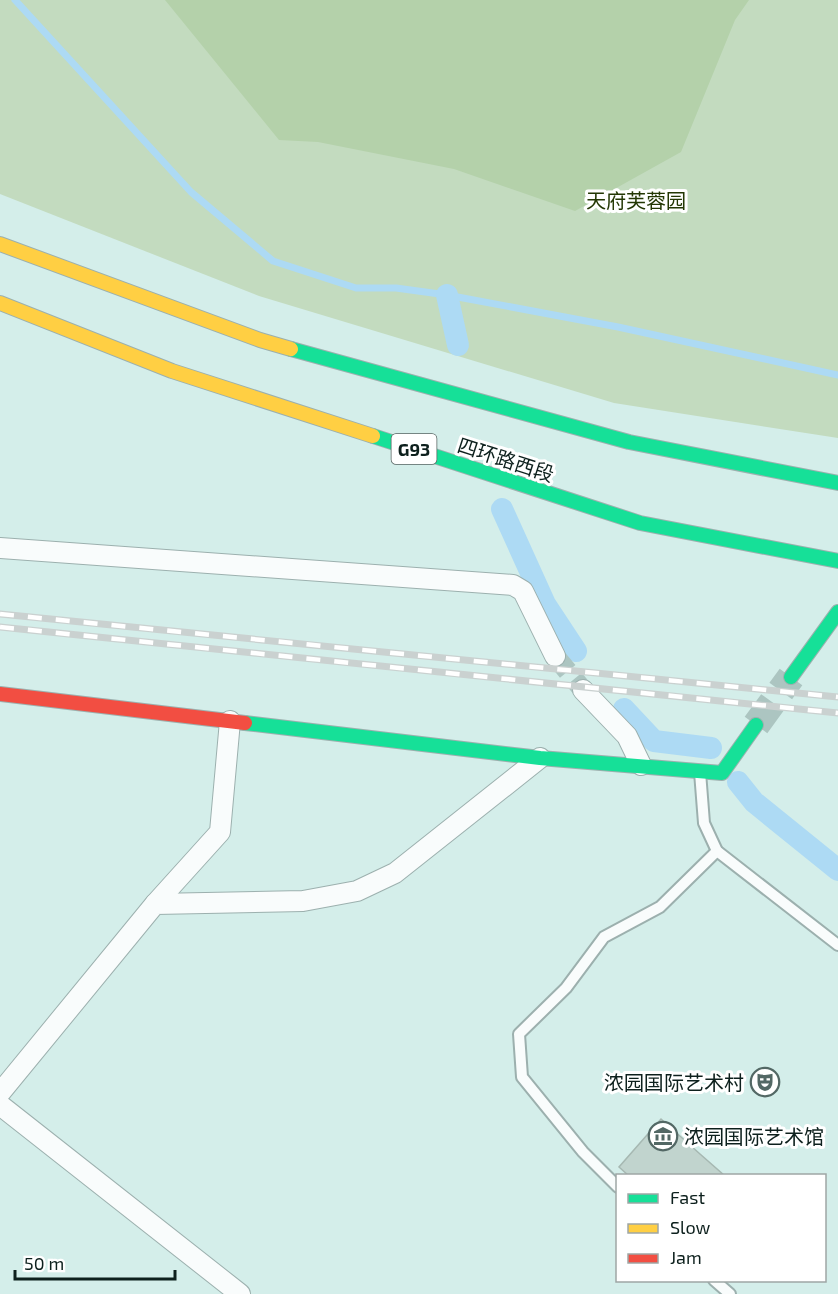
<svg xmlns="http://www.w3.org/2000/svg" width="838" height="1294" viewBox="0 0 838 1294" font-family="'Exo 2','Noto Sans SC',sans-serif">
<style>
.green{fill:#c3dbbf}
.forest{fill:#b4d1aa}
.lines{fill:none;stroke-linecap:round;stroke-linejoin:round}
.stream{stroke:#addaf4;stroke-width:7}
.canal{stroke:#addaf4;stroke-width:22}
.building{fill:#c1d4ce;stroke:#a6b8b2;stroke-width:1.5}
.street-tunnel{stroke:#acc5c1;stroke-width:20;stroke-dasharray:20 10;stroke-linecap:butt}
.secondary-tunnel{stroke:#acc5c1;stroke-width:28;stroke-dasharray:28 14;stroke-linecap:butt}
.lane-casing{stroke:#9cb0ae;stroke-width:14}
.street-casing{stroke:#9cb0ae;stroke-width:22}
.fast-casing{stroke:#9cb0ae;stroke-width:16}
.slow-casing{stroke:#9cb0ae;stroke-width:16}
.jam-casing{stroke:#9cb0ae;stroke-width:16}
.lane{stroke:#f9fcfc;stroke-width:10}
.street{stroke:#f9fcfc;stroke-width:20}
.fast{stroke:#16e098;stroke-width:14}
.slow{stroke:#ffcf43;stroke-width:14}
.jam{stroke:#f24e42;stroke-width:14}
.rail-casing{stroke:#cad1d0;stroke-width:7}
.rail{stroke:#fff;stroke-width:4.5;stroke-dasharray:14;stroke-linecap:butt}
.labels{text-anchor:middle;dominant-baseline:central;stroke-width:6;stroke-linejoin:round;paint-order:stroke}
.shield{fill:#fff;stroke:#566361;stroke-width:1.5}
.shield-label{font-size:18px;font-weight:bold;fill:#0d201d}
.park-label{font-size:20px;fill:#233704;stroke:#fff}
.street-label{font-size:20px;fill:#0d201d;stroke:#fff}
.poi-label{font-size:20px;fill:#0d201d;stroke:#fff;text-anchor:end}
</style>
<rect width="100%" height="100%" fill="#d4eeea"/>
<polygon class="green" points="0,0 838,0 838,438 614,403 259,296 0,194"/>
<polygon class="forest" points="165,0 749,0 735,20 681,152 575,211 454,169 318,142 279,140"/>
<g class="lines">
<polyline class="stream" points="15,0 191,192 273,261 356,288 396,288 447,295 618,327 838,375"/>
<g class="canal">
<polyline points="447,295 458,345"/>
<polyline points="502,509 545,604 576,651"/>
<polyline points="624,709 654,741 711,748"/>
<polyline points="738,782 754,802 838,870"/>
</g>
</g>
<polygon class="building" points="661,1119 700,1154 725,1176 629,1176 619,1167"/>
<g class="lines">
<polyline class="street-tunnel" points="555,656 583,690"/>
<polyline class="secondary-tunnel" points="756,725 791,677"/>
<g class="lane-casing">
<g id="lane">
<polyline points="700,772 704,823 717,851 838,945"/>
<polyline points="618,1187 583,1152 522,1077 519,1034 566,988 604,937 660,907 717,851"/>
<polyline points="714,1280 730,1294"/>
</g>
</g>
<g class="street-casing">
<g id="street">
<polyline points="0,548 513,585 523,591 555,656"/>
<polyline points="583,690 627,736 641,765"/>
<polyline points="155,904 220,832 230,721"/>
<polyline points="0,1093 155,904 303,901 357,891 395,873 540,758"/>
<polyline points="0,1105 240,1294"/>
</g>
</g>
<g class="fast-casing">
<g id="fast">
<polyline points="291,349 629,442 838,483"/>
<polyline points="373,436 640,523 838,561"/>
<polyline points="791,677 838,612"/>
<polyline points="245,723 540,758 722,773 756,725"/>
</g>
</g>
<g class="slow-casing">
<g id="slow">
<polyline points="0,244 260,340 291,349"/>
<polyline points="0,303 172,371 373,436"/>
</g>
</g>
<g class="jam-casing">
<polyline id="jam" points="0,694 245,723"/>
</g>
<use href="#lane" class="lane"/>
<use href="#street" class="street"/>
<use href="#fast" class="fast"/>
<use href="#slow" class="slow"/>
<use href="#jam" class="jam"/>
<g class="rail-casing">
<g id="rail">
<polyline points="0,614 838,697"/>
<polyline points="0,627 838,713"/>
</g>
</g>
<use href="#rail" class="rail"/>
</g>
<defs>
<g id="theatre-ring" transform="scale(1.5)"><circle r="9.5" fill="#fff" stroke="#536865" stroke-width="1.5"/><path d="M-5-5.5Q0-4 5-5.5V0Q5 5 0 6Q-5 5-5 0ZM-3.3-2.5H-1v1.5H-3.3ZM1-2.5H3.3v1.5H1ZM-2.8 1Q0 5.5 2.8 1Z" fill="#536865"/></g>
<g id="museum-ring" transform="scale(1.5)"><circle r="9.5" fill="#fff" stroke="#536865" stroke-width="1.5"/><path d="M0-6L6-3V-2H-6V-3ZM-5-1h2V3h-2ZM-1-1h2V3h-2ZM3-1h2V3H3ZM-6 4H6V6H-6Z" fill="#536865"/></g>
</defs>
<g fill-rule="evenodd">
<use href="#theatre-ring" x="765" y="1082"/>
<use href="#museum-ring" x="663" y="1136"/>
</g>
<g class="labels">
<rect class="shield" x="391.5" y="434" width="45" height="30" rx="4.5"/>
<g class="shield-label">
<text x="414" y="449">G93</text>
</g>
<g class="park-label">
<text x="636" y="200">天府芙蓉园</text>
</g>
<g class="street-label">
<text transform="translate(506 459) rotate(18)">四环路西段</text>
</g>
<g class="poi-label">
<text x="744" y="1082">浓园国际艺术村</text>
<text x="684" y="1136" text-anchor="start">浓园国际艺术馆</text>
</g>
</g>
<rect x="616" y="1174" width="210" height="108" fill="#ffffff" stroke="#9ea6a5" stroke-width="1.5"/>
<rect x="628" y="1194" width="30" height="9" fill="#16e098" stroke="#9ea6a5" stroke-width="1.5"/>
<text x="670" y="1204" font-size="18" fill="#0d201d">Fast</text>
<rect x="628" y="1224" width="30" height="9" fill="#ffcf43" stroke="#9ea6a5" stroke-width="1.5"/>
<text x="670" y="1234" font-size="18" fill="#0d201d">Slow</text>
<rect x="628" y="1254" width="30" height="9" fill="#f24e42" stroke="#9ea6a5" stroke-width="1.5"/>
<text x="670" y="1264" font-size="18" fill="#0d201d">Jam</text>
<path d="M15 1270v9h160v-9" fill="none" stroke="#0d201d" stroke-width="3"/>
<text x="24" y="1270" font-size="18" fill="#0d201d" stroke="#ffffff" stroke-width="4.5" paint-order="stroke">50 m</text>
</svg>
